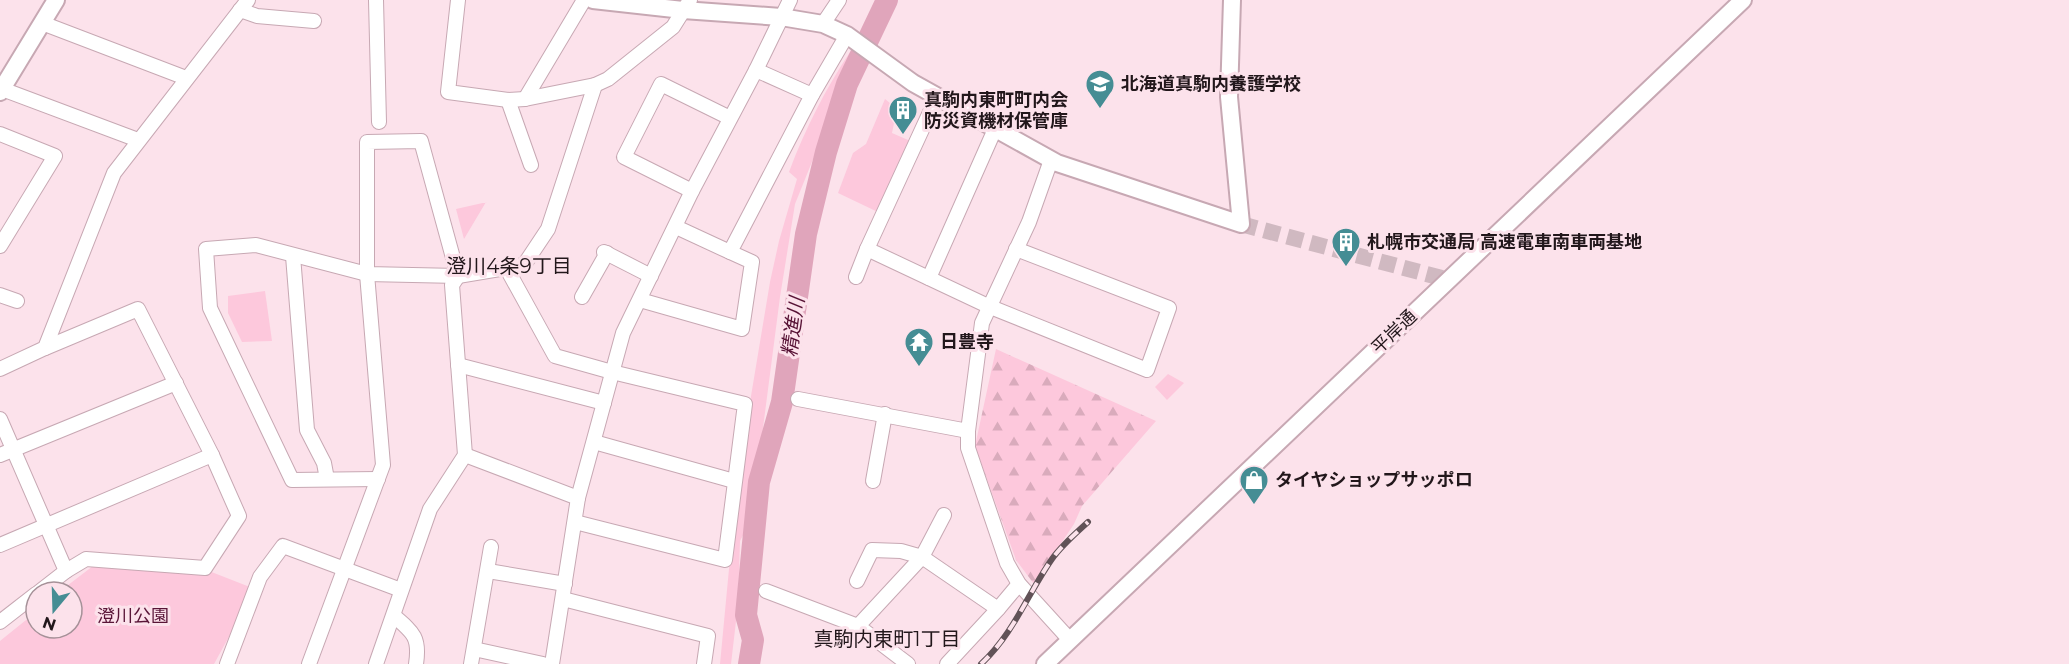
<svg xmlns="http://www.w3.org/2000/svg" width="2069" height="664" viewBox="0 0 2069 664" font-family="Montserrat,'Noto Sans JP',sans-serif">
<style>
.green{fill:#fdc8dc}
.forest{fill:url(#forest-firs)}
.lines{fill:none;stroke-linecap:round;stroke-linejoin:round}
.river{stroke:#e0a5bb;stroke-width:22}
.tertiary-tunnel{stroke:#d0b9c1;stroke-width:16;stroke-dasharray:16 8;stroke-linecap:butt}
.minor-casing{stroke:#c7a8b3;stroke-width:16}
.tertiary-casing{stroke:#c7a8b3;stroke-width:20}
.minor{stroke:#fff;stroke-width:14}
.tertiary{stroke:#fff;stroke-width:16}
.rail-casing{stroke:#615257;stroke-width:6}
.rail{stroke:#fce2eb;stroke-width:4;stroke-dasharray:11;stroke-linecap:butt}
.labels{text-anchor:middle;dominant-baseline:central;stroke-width:6;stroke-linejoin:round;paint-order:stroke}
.poi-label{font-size:18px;font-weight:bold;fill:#22171b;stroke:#fce2eb;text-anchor:start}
.street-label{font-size:18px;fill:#22171b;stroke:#fce2eb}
.park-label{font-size:18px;fill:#591537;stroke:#fce2eb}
.neighbourhood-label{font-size:20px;fill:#22171b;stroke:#fce2eb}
.water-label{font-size:20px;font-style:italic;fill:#571235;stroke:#fce2eb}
</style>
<defs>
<pattern id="forest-firs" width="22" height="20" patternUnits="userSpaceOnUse" patternTransform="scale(1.5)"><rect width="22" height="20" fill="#fdc8dc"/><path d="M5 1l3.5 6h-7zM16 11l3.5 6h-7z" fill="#d9abbc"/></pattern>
</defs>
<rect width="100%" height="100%" fill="#fce2eb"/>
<g class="green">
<path d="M850 52 855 55 795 204 780 297 751 520 740 541 738 604 731 664H720L734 516 750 402 770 282 779 241 797 179 789 172C805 129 825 90 850 52Z"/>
<polygon points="885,99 897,109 892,133 915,143 882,214 838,193 853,153 866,144"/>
<polygon points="487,202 486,202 464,239 456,209"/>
<polygon points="265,291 272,341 242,342 228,313 228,296"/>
<polygon points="1168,374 1184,383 1167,400 1155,387"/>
<polygon points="93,566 209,571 255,589 214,664 0,664 0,641 36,612 36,628 72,628 72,592 59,592"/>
</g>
<polygon class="forest" points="996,349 1156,421 1082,506 1074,524 1034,584 1016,560 975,446"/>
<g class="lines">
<polyline class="river" points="749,664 753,640 746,615 759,482 782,402 806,234 826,152 847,84 887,0"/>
<polyline class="tertiary-tunnel" points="1241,224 1449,280"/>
<g class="minor-casing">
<g id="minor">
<polyline points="376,0 379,122"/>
<polyline points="458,0 448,92 508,100 525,99 595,85 608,79 673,27 690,0"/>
<polyline points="240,10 257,16 314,21"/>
<polyline points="42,23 186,78"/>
<polyline points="823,24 839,0"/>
<polyline points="756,70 812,95"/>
<polyline points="2,89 138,140"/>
<polyline points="937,97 867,249 988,306 1147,370 1169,308 1016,249"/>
<polyline points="525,99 584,0"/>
<polyline points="508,100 531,165"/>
<polyline points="0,134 55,156 0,246"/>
<polyline points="1051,160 1029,222 982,323 968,431 968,448 1007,563 1019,584 1070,640"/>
<polyline points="692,191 624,157 661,84 730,118"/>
<polyline points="676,227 730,252"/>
<polyline points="604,252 651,276"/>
<polyline points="293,256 307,430 324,463 327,479"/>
<polyline points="507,269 555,356 612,372 745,404 725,560 575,522"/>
<polyline points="856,277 867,249"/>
<polyline points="929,278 995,129"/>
<polyline points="0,295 17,301"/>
<polyline points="582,297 607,253"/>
<polyline points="640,300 742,329 752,262 730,252 812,95 847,35"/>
<polyline points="458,365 604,403"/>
<polyline points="0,369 45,348 114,173 248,0"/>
<polyline points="798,399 968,431"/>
<polyline points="0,419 66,571"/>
<polyline points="594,442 734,481"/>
<polyline points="0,455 176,383"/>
<polyline points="465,455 578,498"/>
<polyline points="378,479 292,480 210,308 206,249 256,245 367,274 458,276 524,265 548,229 595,85"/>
<polyline points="873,481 885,414"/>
<polyline points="0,545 212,455"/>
<polyline points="488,571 565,584"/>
<polyline points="857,581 872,550 901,551 922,557 998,609 1019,584"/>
<polyline points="766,591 858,626"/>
<polyline points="39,592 66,571 86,559 205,568 239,516 212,455 138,309 45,348"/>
<polyline points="563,599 708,636 704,664"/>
<path d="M394 616C414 633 420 638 416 664"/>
<polyline points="0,622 36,594"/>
<polyline points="474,649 543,664"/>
<polyline points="227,664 260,577 283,546 401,590"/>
<polyline points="309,664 383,465 367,274 367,142 421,141 458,276 452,285 465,455 430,509 376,664"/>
<polyline points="471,664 491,547"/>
<polyline points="552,664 578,498 623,333 692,191 756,70 790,0"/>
<polyline points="908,664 858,626 922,557 944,515"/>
<polyline points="947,664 998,609"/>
</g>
</g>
<g class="tertiary-casing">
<g id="tertiary">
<polyline points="593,0 683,10 781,17 823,24 847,35 913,83 1057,163 1241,224 1229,97 1232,0"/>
<polyline points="0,92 56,0"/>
<polyline points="1045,664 1743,0"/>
</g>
</g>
<use href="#minor" class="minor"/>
<use href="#tertiary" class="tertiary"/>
<g class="rail-casing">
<path id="rail" d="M981 664C1014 633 1027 595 1052 559 1062 545 1075 534 1088 522"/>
</g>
<use href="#rail" class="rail"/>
</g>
<defs>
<g id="school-pin" transform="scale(1.5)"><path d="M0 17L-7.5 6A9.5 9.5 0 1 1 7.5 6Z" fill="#458d94" stroke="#fce2eb"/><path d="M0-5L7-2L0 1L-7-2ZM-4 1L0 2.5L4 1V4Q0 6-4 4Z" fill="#fff"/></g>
<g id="building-pin" transform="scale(1.5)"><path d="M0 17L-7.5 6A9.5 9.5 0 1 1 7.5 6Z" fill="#458d94" stroke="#fce2eb"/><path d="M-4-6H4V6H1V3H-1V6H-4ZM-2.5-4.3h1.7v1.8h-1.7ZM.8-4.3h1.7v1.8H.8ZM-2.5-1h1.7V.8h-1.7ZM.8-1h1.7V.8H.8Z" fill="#fff"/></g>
<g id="temple-pin" transform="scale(1.5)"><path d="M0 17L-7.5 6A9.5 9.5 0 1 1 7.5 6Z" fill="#458d94" stroke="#fce2eb"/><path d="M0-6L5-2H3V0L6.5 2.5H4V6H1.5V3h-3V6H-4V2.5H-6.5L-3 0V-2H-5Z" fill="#fff"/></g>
<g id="shop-pin" transform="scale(1.5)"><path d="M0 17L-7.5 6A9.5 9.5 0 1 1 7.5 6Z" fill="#458d94" stroke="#fce2eb"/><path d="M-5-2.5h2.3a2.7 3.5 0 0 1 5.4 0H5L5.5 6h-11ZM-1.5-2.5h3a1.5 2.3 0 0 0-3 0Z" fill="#fff"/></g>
</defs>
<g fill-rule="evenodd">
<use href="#school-pin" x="1100" y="84"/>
<use href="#building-pin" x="903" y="110"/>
<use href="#building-pin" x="1346" y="242"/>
<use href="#temple-pin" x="919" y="342"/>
<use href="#shop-pin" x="1254" y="480"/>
</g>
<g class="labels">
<g class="poi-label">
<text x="1121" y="84">北海道真駒内養護学校</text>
<text x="924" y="100">真駒内東町町内会<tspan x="924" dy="21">防災資機材保管庫</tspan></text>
<text x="1367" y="242">札幌市交通局 高速電車南車両基地</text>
<text x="940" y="342">日豊寺</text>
<text x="1275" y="480">タイヤショップサッポロ</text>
</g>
<g class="street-label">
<text transform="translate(1394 332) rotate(-44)">平岸通</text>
</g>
<g class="park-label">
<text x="133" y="616">澄川公園</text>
</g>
<g class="neighbourhood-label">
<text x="509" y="266">澄川4条9丁目</text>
<text x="887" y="639">真駒内東町1丁目</text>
</g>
<g class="water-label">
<text transform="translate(793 327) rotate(-82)">精進川</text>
</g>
</g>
<g transform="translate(54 610) rotate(199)"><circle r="28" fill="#fce2eb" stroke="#a59198" stroke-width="1.5"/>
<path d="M0-4.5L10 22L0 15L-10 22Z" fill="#458d94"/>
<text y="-9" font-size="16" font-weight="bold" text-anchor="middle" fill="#22171b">N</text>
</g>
</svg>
